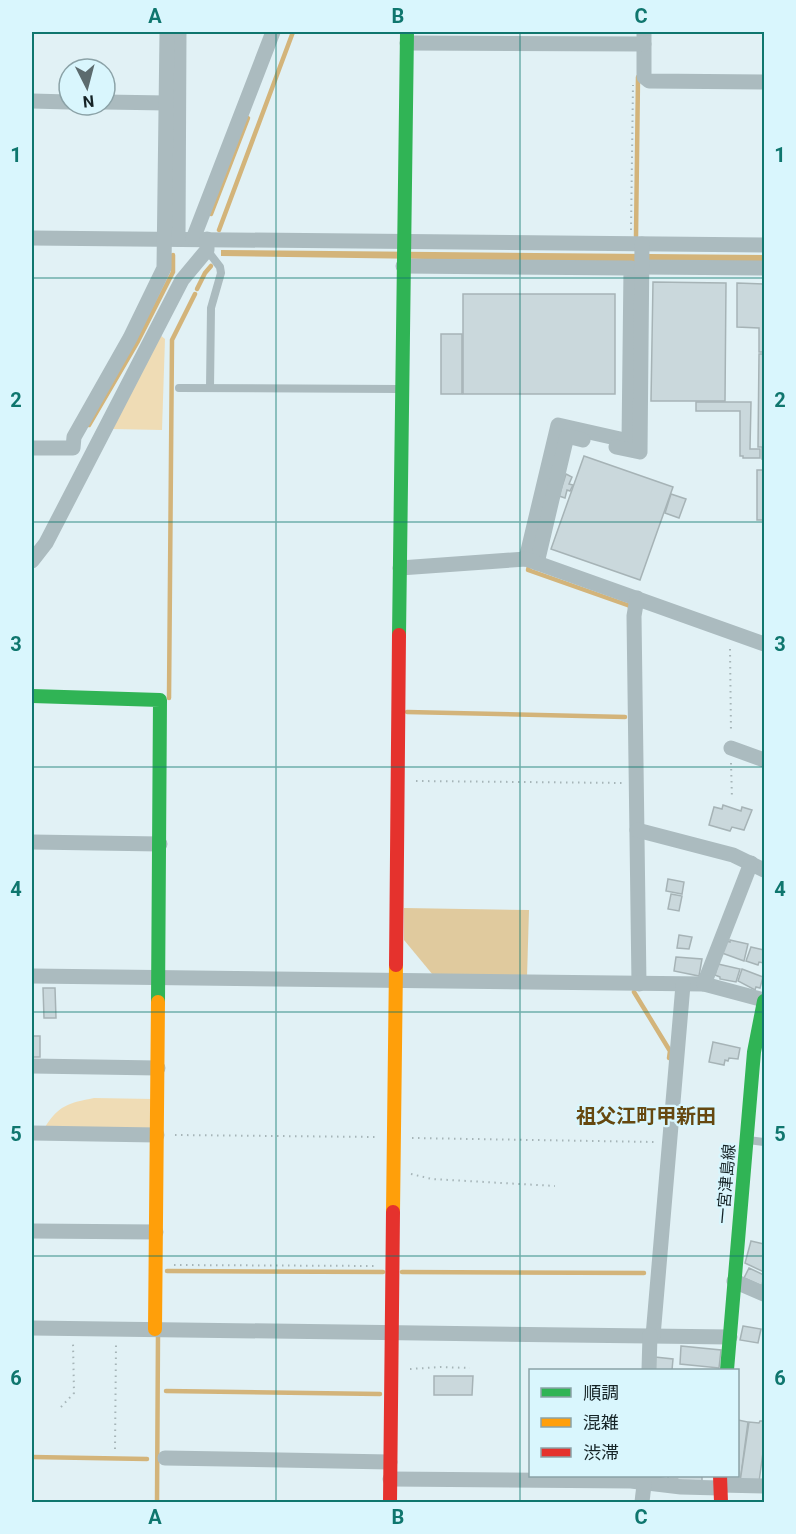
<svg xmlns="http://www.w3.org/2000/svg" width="796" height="1534" viewBox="0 0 796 1534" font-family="Roboto,'Noto Sans JP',sans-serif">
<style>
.green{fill:#efdcb5}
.forest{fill:#e0ca9e}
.water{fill:#d3b47a}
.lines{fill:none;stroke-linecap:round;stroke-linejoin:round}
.stream{stroke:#d3b47a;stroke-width:4.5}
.building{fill:#cad8dc;stroke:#a6b3b6;stroke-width:1.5}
.path{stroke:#a6b5b8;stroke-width:2;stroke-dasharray:1.5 4.5;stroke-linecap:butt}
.lane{stroke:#abbbbf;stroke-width:8}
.street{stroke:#abbbbf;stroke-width:15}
.fast{stroke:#30b455;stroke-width:14}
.slow{stroke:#ff9f0a;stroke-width:14}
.jam{stroke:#e5322d;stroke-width:14}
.grid{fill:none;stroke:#0f766e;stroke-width:1.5;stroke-opacity:0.55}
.labels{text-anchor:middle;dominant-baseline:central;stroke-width:4.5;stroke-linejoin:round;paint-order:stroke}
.street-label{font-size:16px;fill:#152326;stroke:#d9f6fd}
.quarter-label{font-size:20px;font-weight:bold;fill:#664810;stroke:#d9f6fd}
.neatline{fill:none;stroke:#0f766e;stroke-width:2}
.grid-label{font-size:20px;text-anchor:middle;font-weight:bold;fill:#0f766e}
</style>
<rect width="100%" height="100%" fill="#e1f1f5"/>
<g class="green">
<polygon points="160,335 165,339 162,430 112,429"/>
<path d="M94 1098 154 1099V1128L44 1129C58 1105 69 1103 94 1098Z"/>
</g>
<polygon class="forest" points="404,908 529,910 527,977 433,975 404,940"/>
<polygon class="water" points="221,250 764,255 764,264 221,256"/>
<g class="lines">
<g class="stream">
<polyline points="211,214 248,118"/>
<polyline points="219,230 293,32"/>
<polyline points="636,236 638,77"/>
<polyline points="197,289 205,273 211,266"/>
<polyline points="89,425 138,341 173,272 173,255"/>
<polyline points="529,566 528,570 630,606 630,608"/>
<polyline points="169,698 172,340 195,294"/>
<polyline points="407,712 625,717"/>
<polyline points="634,992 670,1051 669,1058"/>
<polyline points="167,1271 383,1272"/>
<polyline points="402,1272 644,1273"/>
<polyline points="166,1391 380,1394"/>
<polyline points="32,1457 147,1459"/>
<polyline points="157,1502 158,1334"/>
</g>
</g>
<g class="building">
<polygon points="653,282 726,283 725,401 651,401"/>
<polygon points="737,283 764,284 764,352 759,352 759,328 737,327"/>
<rect x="463" y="294" width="152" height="100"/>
<rect x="441" y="334" width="21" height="60"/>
<polygon points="759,354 764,354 764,459 762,459 762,447 758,447"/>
<polygon points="696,402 751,402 750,449 760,449 760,458 743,458 743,456 740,456 740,411 696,411"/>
<polygon points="584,456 673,487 640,580 551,549"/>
<rect x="757" y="470" width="7" height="50"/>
<polygon points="566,474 572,477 569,484 573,485 570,491 567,490 565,498 559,496"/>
<polygon points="671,494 686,499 679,518 665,513"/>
<polygon points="723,805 741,811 742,807 752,810 744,830 732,827 730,831 709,825 714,807 722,809"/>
<polygon points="668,879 684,882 682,894 666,891"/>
<polygon points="671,894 682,896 679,911 668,909"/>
<polygon points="679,935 692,937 689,949 677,948"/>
<polygon points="730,940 748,944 744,961 722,953 726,941 730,942"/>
<polygon points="751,947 764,950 764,963 759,962 758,965 746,961"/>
<polygon points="676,957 702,959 699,976 674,971"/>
<polygon points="718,964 740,969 736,982 720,979 720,977 715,975"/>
<polygon points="742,969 763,977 760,988 756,987 755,990 738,981"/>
<polygon points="43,988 55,988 56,1018 44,1018"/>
<rect x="32" y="1036" width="8" height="21"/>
<polygon points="713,1042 740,1048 738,1059 729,1058 728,1061 725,1060 724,1065 709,1062"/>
<polygon points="751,1241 764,1244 764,1272 745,1263"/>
<polygon points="749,1268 764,1275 762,1286 744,1278"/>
<polygon points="743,1326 761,1329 758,1343 740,1340"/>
<polygon points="681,1346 721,1350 719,1368 680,1364"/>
<polygon points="655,1357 673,1359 672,1370 653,1370"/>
<polygon points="434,1376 473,1376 472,1395 434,1395"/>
<polygon points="738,1420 748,1422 740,1482 726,1482 727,1476 738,1476"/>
<polygon points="760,1421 764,1421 764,1445 759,1482 740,1482 749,1422 759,1423"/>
<polygon points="668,1476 702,1476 702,1481 676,1480 677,1479 668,1479"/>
</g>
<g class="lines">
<g class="path">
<polyline points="631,230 633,85"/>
<polyline points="730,649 731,733"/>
<polyline points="731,763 732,799"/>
<polyline points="416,781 623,783"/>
<polyline points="175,1135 376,1137"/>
<polyline points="412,1138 655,1142"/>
<polyline points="411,1174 432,1179 555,1186"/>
<polyline points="174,1265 375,1266"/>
<polyline points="410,1369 441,1367 470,1368"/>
<polyline points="61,1407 74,1393 73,1343"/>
<polyline points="115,1449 116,1344"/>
</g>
<g class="lane">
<polyline points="207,250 220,267 221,273 211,308 210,388"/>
<polyline points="179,388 399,389"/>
<polyline points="748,1140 764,1142"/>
</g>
<g class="street">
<polyline points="644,32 644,77 649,81 764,82"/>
<polyline points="407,43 644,44"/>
<polyline points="32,101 69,102"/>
<polyline points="105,102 167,103"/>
<polyline points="32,238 764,245"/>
<polyline points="178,239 179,32"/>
<polyline points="193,239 273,32"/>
<polyline points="403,266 631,268 629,441 558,425 526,559"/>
<polyline points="641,267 764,268"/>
<polyline points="616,447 640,452 642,244"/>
<polyline points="32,448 73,448 74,437 130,338 164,268 167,32"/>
<polyline points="32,561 46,543 182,280 207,250 207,239"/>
<polyline points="537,563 567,436 583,440"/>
<polyline points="400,568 526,559 764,644"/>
<polyline points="637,598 634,616 639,984"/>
<polyline points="731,748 764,760"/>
<polyline points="637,830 733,855 764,870"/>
<polyline points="32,842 160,844"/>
<polyline points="32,976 704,984 764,1000"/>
<polyline points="704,984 751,863"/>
<polyline points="32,1066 158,1068"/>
<polyline points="32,1133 157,1135"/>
<polyline points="32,1231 156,1232"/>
<polyline points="734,1281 764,1294"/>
<polyline points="32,1328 730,1337"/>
<polyline points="653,1336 683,985"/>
<polyline points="649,1370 650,1335"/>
<polyline points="165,1458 390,1462"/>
<polyline points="390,1479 631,1481 681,1487 720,1488"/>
<polyline points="720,1485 764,1486"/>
<polyline points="642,1502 645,1476"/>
</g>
<g class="fast">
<polyline points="399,635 407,32"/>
<polyline points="32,696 160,700 158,1002"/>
<polyline points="727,1370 754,1052 764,1001"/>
</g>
<g class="slow">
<polyline points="393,1212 396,965"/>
<polyline points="155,1329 158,1002"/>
</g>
<g class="jam">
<polyline points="396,965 399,635"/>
<polyline points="720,1476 721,1502"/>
<polyline points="390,1502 393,1212"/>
</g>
</g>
<path class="grid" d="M276 32V1502M520 32V1502M32 278H764M32 522H764M32 767H764M32 1012H764M32 1256H764"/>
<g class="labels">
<g class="street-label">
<text transform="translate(726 1184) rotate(-85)">一宮津島線</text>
</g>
<g class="quarter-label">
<text x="646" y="1116">祖父江町甲新田</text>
</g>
</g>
<rect width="796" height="1534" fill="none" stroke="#d9f6fd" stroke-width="66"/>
<rect x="529" y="1369" width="210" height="108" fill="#d9f6fd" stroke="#8ba2a7" stroke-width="1.5"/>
<rect x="541" y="1388" width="30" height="9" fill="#30b455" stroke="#8ba2a7" stroke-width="1.5"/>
<text x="583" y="1399" font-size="18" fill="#152326">順調</text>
<rect x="541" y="1418" width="30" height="9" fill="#ff9f0a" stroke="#8ba2a7" stroke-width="1.5"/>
<text x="583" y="1429" font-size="18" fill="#152326">混雑</text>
<rect x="541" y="1448" width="30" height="9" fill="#e5322d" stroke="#8ba2a7" stroke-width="1.5"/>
<text x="583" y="1459" font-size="18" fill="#152326">渋滞</text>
<g transform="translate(87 87) rotate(174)"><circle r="28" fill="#d9f6fd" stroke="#8ba2a7" stroke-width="1.5"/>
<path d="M0-4.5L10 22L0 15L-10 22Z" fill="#5c6b6e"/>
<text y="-9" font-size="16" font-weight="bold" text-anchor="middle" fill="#152326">N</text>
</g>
<rect x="33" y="33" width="730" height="1468" class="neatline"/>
<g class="grid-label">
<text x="155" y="23">A</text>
<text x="398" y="23">B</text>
<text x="641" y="23">C</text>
<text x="16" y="162">1</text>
<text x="780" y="162">1</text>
<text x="16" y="407">2</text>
<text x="780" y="407">2</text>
<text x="16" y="651">3</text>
<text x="780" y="651">3</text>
<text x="16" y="896">4</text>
<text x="780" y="896">4</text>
<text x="16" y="1141">5</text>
<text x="780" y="1141">5</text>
<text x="16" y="1385">6</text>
<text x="780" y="1385">6</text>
<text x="155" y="1524">A</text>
<text x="398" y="1524">B</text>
<text x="641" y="1524">C</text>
</g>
</svg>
